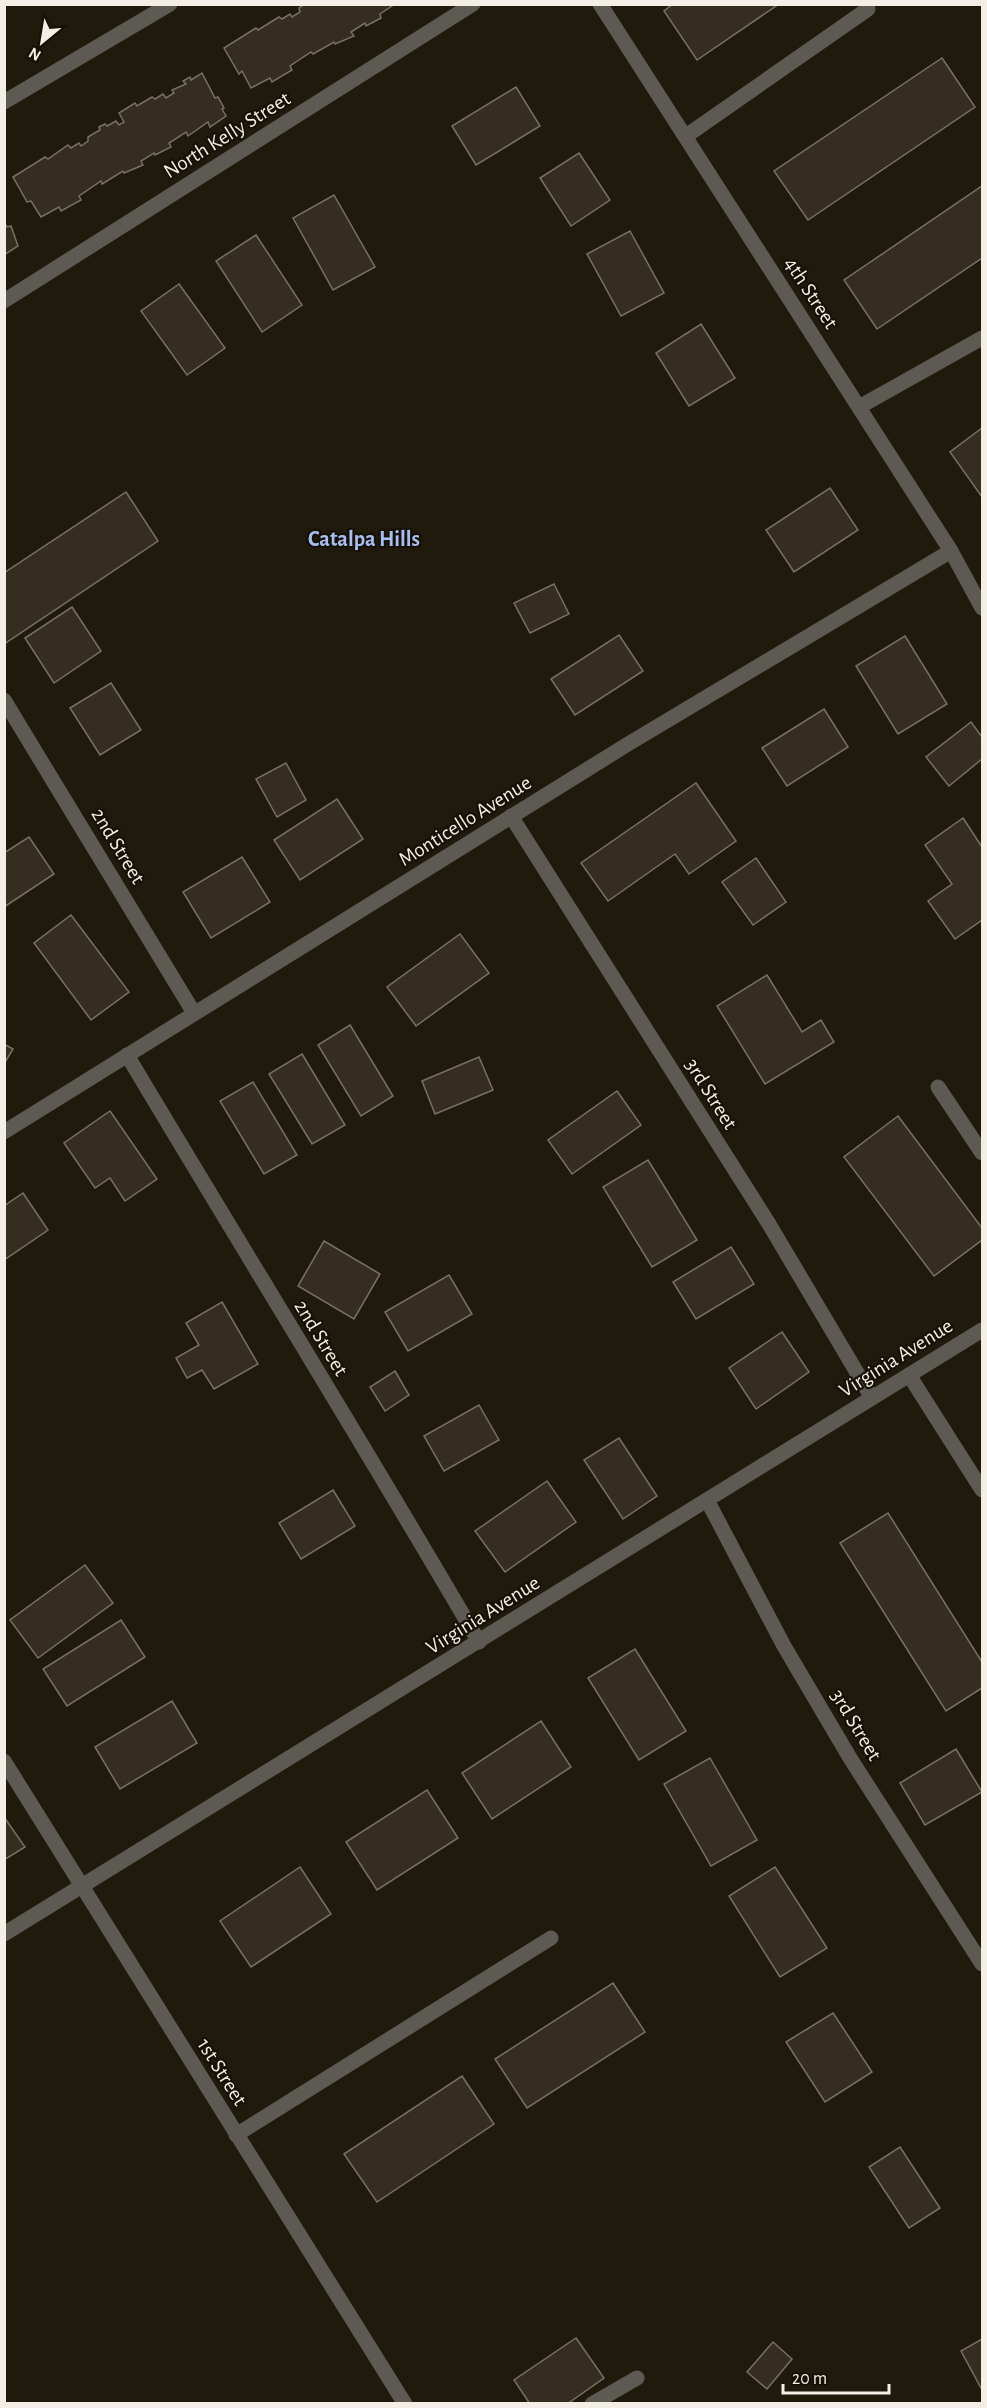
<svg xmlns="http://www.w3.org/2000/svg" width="987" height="2408" viewBox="0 0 987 2408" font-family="'Alegreya Sans',sans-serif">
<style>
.building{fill:#342d20;stroke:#787161;stroke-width:1.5}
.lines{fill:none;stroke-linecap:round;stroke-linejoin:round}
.service{stroke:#5d5a53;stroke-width:15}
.minor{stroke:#5d5a53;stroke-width:15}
.tertiary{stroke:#5d5a53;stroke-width:15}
.labels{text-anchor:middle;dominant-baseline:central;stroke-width:4.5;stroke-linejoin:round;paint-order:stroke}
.street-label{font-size:21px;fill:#f3eee6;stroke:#171105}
.neighbourhood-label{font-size:22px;font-weight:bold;fill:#a6bef3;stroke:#171105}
</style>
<rect width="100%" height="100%" fill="#201a0d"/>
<g class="building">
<polygon points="305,4 395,4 380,14 381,18 366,26 365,23 351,32 354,36 335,44 334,42 313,54 311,52 290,66 292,70 272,82 270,78 251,88 242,71 239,74 224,48 256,28 258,30 279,17 282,19 290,14 292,17 300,12 299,8"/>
<polygon points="673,4 779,4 697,60 664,11"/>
<polygon points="942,58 975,107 808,220 774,171"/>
<polygon points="202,73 215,98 218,97 224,108 222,109 226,116 210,127 208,122 188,136 186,132 169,143 171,147 155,155 154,153 141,161 143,165 124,173 123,171 102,184 101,181 79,196 81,200 61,211 59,207 41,217 31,201 27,202 13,177 45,157 48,159 68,145 71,148 79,143 81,146 88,141 88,137 100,130 99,127 105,124 107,126 116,121 119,125 124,122 119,113 135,103 137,106 152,97 155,99 163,94 166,98 174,93 172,90 186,84 183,81 190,77 191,80"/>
<polygon points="516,87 540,126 476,165 452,126"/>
<polygon points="579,153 610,200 571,226 540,178"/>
<polygon points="982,186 982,258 877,329 844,280"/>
<polygon points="334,195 375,267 333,290 293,218"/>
<polygon points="4,222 7,227 11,226 18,246 4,255"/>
<polygon points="630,231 664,293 621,316 587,254"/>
<polygon points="256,235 302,305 262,332 216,261"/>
<polygon points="179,284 225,348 187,375 141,311"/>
<polygon points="701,324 735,378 689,406 656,353"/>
<polygon points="982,428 982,497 950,452"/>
<polygon points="830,488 858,530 794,572 766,530"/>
<polygon points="126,492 158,541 4,644 4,573"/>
<polygon points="554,584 569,614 530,633 514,603"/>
<polygon points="72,607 101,651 54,683 25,638"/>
<polygon points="619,635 643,671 575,715 551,679"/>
<polygon points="905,636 947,704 898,734 856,666"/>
<polygon points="111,683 141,730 100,755 70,708"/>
<polygon points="824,709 848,747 787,786 762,748"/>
<polygon points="971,722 982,737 982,759 949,786 926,757"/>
<polygon points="286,763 306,800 277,817 256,779"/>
<polygon points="696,783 736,841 689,874 675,854 608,901 581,863"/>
<polygon points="337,799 363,839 300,880 274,840"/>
<polygon points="963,818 982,847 982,920 955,939 928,901 952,884 925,845"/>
<polygon points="29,837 54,874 4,907 4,853"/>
<polygon points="242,857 270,902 211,938 183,892"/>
<polygon points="756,858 786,902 753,925 722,882"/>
<polygon points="71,915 129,992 91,1020 34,943"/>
<polygon points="460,934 489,973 416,1026 387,987"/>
<polygon points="767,975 802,1032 821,1020 834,1042 765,1084 717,1006"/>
<polygon points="350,1025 393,1096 361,1116 318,1045"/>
<polygon points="4,1044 13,1049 4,1064"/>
<polygon points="302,1054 345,1125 312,1144 269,1074"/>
<polygon points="479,1057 493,1090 435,1114 422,1081"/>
<polygon points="253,1082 297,1155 264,1174 220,1101"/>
<polygon points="617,1091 641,1125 572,1174 548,1140"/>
<polygon points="110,1111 157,1179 125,1201 110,1178 95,1188 64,1143"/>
<polygon points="898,1116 982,1228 982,1240 934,1276 844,1157"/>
<polygon points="648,1160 697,1240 652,1267 603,1187"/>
<polygon points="23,1193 48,1230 4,1260 4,1206"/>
<polygon points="324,1241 380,1274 354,1319 298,1286"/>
<polygon points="731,1247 754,1284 696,1319 673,1282"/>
<polygon points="449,1275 472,1314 408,1351 385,1312"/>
<polygon points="222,1302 258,1364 214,1389 202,1370 187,1378 176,1358 199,1345 186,1323"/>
<polygon points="782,1332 809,1372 756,1409 729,1368"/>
<polygon points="395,1371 409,1395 385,1411 370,1387"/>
<polygon points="479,1405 499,1440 444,1471 424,1436"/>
<polygon points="619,1438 657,1496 623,1519 584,1460"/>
<polygon points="547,1481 576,1522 505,1572 475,1531"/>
<polygon points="333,1490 355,1526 301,1559 279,1523"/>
<polygon points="888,1513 982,1662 982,1688 946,1711 840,1543"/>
<polygon points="85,1565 113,1603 38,1658 10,1620"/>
<polygon points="121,1620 145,1657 67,1706 43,1669"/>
<polygon points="635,1649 686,1731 639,1760 588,1678"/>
<polygon points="172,1701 197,1743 120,1789 95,1747"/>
<polygon points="541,1721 571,1767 492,1819 462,1773"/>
<polygon points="956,1749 982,1792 925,1825 900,1783"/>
<polygon points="710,1758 757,1840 711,1866 664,1784"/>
<polygon points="427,1790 458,1838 377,1890 346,1842"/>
<polygon points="4,1817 25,1847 4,1860"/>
<polygon points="300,1867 331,1914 251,1967 220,1921"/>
<polygon points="775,1867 827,1948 780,1977 729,1896"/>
<polygon points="613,1983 645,2032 527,2108 495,2059"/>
<polygon points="833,2013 872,2072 825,2102 786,2042"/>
<polygon points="462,2076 494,2124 377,2202 344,2154"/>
<polygon points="900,2147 940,2208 909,2228 869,2167"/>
<polygon points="576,2338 604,2378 567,2404 530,2404 514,2380"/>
<polygon points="982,2339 982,2390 961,2351"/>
<polygon points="773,2342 792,2359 767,2389 747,2372"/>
</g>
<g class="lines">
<g class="service">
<polyline points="686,136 868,9"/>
<polyline points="859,407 982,338"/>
<polyline points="236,2135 551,1938"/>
<polyline points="592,2404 637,2378"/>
</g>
<g class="minor">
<polyline points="600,4 951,551 982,608"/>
<polyline points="4,102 170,4"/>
<polyline points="4,301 473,4"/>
<polyline points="4,700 194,1013"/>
<polyline points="511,816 769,1224 872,1398"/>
<path d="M127 1055C244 1251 364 1445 479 1642"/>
<polyline points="938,1087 982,1153"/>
<polyline points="4,1132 628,744 951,551"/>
<polyline points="909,1375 982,1490"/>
<polyline points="707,1500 784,1646 850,1758 982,1964"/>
<polyline points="4,1761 405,2404"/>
</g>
<polyline class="tertiary" points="4,1934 982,1330"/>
</g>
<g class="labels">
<g class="street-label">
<text transform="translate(227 135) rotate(-32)">North Kelly Street</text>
<text transform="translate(811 293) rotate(57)">4th Street</text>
<text transform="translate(465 821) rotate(-32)">Monticello Avenue</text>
<text transform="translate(118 846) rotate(59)">2nd Street</text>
<text transform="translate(711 1094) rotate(58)">3rd Street</text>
<text transform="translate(321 1338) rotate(59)">2nd Street</text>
<text transform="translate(896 1358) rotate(-32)">Virginia Avenue</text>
<text transform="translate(483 1615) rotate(-32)">Virginia Avenue</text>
<text transform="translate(856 1725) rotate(59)">3rd Street</text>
<text transform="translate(222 2072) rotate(58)">1st Street</text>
</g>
<g class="neighbourhood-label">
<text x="364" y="539">Catalpa Hills</text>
</g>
</g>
<rect width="987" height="2408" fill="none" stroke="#f3eee6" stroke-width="12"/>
<g transform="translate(42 42) rotate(210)" stroke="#171105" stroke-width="4.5" paint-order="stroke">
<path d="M0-4.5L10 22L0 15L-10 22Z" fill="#f3eee6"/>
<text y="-9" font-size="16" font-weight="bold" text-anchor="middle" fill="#f3eee6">N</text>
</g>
<path d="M783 2384v9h106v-9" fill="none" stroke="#f3eee6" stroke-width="3"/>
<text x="792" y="2384" font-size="18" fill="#f3eee6" stroke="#171105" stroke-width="4.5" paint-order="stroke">20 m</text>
</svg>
